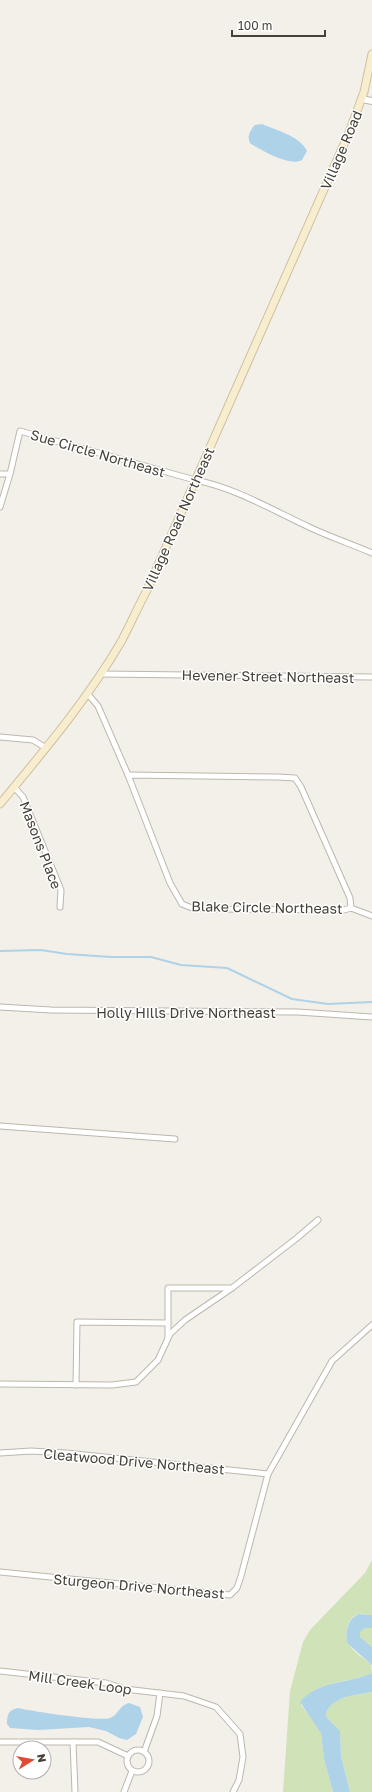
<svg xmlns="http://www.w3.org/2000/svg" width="372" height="1792" viewBox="0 0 372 1792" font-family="'Golos Text',sans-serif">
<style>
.green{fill:#d0e2b8}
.water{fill:#aed2e8}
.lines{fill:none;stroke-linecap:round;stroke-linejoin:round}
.stream{stroke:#aed2e8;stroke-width:2}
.minor-casing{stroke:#bdb7ad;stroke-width:7}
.tertiary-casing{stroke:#bdb7ad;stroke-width:8}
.secondary-casing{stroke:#cdc09f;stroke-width:9}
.minor{stroke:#fff;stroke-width:5}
.tertiary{stroke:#fff;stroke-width:6}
.secondary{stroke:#f8edce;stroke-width:7}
.labels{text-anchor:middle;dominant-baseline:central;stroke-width:3;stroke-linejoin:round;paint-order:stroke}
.street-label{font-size:14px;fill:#464139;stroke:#fff}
</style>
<rect width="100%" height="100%" fill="#f3f0ea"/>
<g class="green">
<path d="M372 1560V1615C368 1615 363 1613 359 1614 349 1615 343 1634 348 1643 352 1651 363 1658 371 1664L372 1673C349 1684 314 1679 301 1705L319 1728 321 1733 324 1759 333 1792H283L290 1691 303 1642 310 1630 365 1573Z"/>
<polygon points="365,1628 372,1628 372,1647 360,1637 360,1632"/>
<path d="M372 1692V1792H350L341 1756 340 1732 327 1718 326 1713C333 1696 356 1695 372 1692Z"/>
</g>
<g class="water">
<path d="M262 124C276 130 300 136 307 151L302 160C290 167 263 151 251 144 246 138 250 130 255 125Z"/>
<path d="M359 1614 372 1615V1628H365L360 1632V1637L372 1647V1665L348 1644C344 1633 348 1618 359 1614Z"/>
<path d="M372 1673V1692C356 1695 333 1696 326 1713L327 1718 340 1731 341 1756 350 1792H333L324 1759 321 1733 300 1702C318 1680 348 1684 372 1673Z"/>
<path d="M129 1703 140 1707 143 1717 136 1734 127 1740 119 1738 106 1731 89 1727 38 1730 10 1728 7 1724C7 1715 8 1710 18 1708 31 1711 101 1722 110 1718 119 1715 118 1706 129 1703Z"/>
</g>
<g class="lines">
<polyline class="stream" points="0,951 41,950 67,954 111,957 151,957 181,965 227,968 292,999 328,1004 372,1002"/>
<g class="minor-casing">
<g id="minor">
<polyline points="0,474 10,474 0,507"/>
<path d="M10 474 20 431 195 480C236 488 272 510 309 527 330 537 351 544 372 553"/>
<polyline points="101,674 372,677"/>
<polyline points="87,693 98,706 128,775"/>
<polyline points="0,737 33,740 46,748"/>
<polygon points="128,775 278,777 295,778 301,787 350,898 351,908 344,910 211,909 192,908 182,904 170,883"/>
<polyline points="14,787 23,797 61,890 60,907"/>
<polyline points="351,908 372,916"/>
<polyline points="0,1007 51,1010 298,1012 372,1017"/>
<polyline points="0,1126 175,1139"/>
<polyline points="168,1337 168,1288 232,1288"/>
<polyline points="0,1384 112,1385 136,1382 158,1360 170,1334 185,1320 232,1288 297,1238 318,1220"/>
<polyline points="76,1385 77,1322 168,1323"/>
<polyline points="0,1453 31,1451 66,1453 268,1474"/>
<polyline points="0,1572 230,1595 237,1588 241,1576 268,1474 332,1361 372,1325"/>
<polyline points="0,1671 106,1683 125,1689 184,1696 216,1707 240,1734 243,1757 239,1780 233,1792"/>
<polyline points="0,1742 73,1742 75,1792"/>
<polyline points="73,1742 98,1742 128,1756"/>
<circle cx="138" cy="1761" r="11"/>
<polyline points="144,1752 157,1716 160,1693"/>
<polyline points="124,1792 132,1771"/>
</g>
</g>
<g class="tertiary-casing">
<polyline id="tertiary" points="362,99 372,101"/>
</g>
<g class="secondary-casing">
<path id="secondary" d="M0 804C43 752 87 700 121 642 130 625 138 607 147 590L348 135 364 92 372 54"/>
</g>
<use href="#minor" class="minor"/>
<use href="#tertiary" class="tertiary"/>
<use href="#secondary" class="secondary"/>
</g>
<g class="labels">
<g class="street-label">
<text transform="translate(341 150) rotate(-67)">Village Road</text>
<text transform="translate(98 453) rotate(16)">Sue Circle Northeast</text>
<text transform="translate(178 519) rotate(-66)">Village Road Northeast</text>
<text transform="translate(268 676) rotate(1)">Hevener Street Northeast</text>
<text transform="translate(41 845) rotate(69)">Masons Place</text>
<text transform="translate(267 907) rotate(1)">Blake Circle Northeast</text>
<text x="186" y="1012">Holly Hills Drive Northeast</text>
<text transform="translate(134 1461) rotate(5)">Cleatwood Drive Northeast</text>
<text transform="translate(139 1586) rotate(5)">Sturgeon Drive Northeast</text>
<text transform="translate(80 1682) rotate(8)">Mill Creek Loop</text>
</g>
</g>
<g transform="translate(32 1760) rotate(79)"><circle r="19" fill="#ffffff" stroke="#b5b3b0"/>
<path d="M0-3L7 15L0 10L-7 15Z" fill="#e14933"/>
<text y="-6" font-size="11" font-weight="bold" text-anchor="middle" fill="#464139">N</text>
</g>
<path d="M232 30v6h93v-6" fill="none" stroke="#464139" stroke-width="2"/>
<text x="238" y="30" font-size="12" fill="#464139" stroke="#ffffff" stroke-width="3" paint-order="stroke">100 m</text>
</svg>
